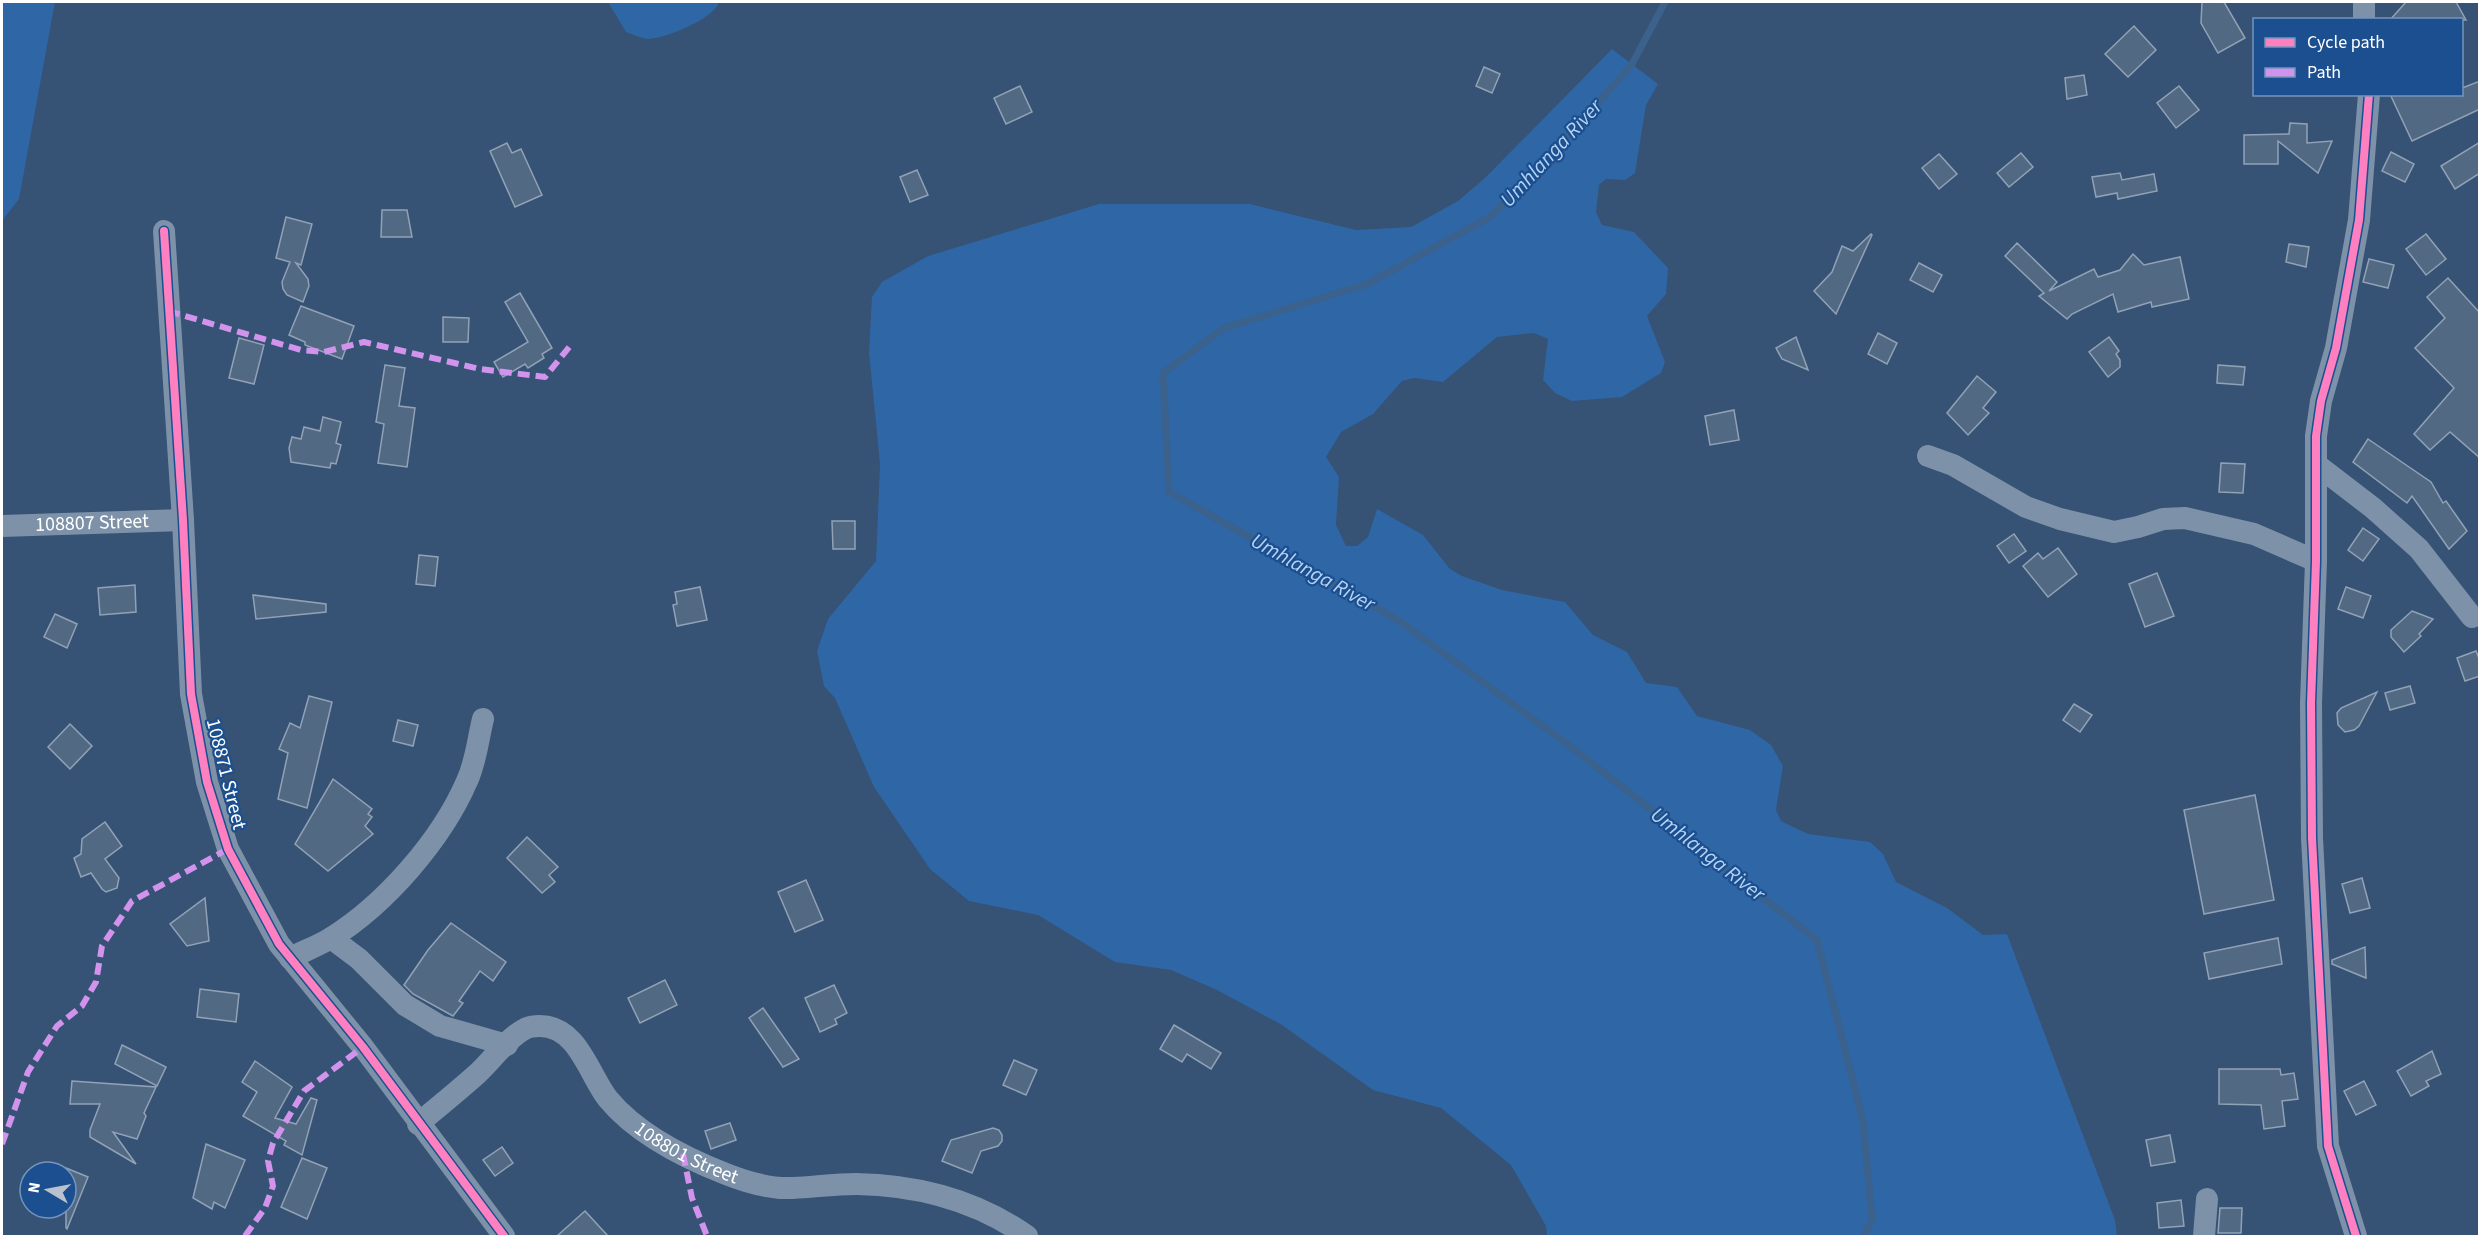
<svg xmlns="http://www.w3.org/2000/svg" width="2481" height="1238" viewBox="0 0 2481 1238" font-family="'Source Sans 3',sans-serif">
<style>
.green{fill:#2f66a5}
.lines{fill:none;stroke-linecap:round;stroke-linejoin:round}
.stream{stroke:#3b618d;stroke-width:7}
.building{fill:#526984;stroke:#92a2b6;stroke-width:1.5}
.minor{stroke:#7d92a8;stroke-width:22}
.quiet{stroke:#d193ec;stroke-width:6;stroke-dasharray:12 6;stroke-linecap:butt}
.cycleway-casing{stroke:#1b4f8f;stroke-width:11}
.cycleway{stroke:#ff80c0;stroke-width:8}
.labels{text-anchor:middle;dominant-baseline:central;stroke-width:4.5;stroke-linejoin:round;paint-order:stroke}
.street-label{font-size:20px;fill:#fff;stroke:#1b4f8f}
.water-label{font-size:21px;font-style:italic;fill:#b5d3f5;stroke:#1b4f8f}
</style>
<rect width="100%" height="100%" fill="#365274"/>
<g class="green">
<polygon points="2,2 55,2 19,199 2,221"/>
<path d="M608 2H719C714 19 666 38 649 39 642 39 632 34 626 32Z"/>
<polygon points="1612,49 1658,84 1646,105 1635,173 1625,180 1606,179 1599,185 1596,212 1602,225 1634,232 1668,268 1666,294 1647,316 1665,362 1661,373 1622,397 1572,401 1555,393 1543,380 1548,339 1534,333 1497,337 1443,382 1414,378 1402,381 1373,414 1341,432 1326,457 1339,477 1336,525 1346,546 1357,546 1368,537 1377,509 1423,535 1450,569 1462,576 1502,590 1565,602 1593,635 1627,652 1646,683 1677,687 1697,716 1750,730 1771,745 1783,766 1776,810 1781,821 1808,834 1870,842 1883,854 1896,882 1947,908 1983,935 2007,934 2115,1220 2117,1236 1547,1236 1546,1226 1511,1165 1441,1108 1373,1090 1282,1025 1217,990 1171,970 1115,962 1038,915 969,901 930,869 874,787 835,698 824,686 817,651 828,619 876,561 880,464 869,352 872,297 882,282 928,256 1099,204 1250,204 1356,230 1411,227 1458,201 1485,178"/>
</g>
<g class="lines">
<polyline class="stream" points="1665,2 1631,66 1523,185 1490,217 1367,284 1224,328 1163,373 1169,492 1398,620 1570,746 1817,940 1863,1121 1872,1219 1864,1236"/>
</g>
<g class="building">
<polygon points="2202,2 2224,2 2245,38 2218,53 2201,23"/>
<polygon points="2406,2 2456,2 2466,20 2390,20"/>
<polygon points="2134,26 2156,50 2128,77 2105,54"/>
<polygon points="1484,67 1500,74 1492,93 1476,86"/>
<polygon points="2084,75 2087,95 2067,99 2065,78"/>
<polygon points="2480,81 2480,109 2412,141 2390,94 2462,94 2462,88"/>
<polygon points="1020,86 1032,112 1006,124 994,98"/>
<polygon points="2179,86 2199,110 2176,128 2157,103"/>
<polygon points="2290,123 2307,124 2307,143 2332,141 2318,173 2278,141 2278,164 2244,164 2244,135 2289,134"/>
<polygon points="2480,142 2480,173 2455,189 2441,166"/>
<polygon points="507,143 512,153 521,149 542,195 515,207 490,151"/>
<polygon points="2391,152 2414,164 2405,182 2382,171"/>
<polygon points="2021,153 2033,167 2009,187 1997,173"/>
<polygon points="1939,154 1957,174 1939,189 1922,168"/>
<polygon points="917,170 928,195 910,202 900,177"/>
<polygon points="2120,173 2122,180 2154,174 2157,191 2118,199 2117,193 2096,197 2092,177"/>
<polygon points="382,210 407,210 412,237 381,237"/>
<polygon points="286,217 312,224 301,265 296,263 308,279 309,286 303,302 287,295 283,289 282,282 290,262 276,258"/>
<polygon points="1871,234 1872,235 1836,314 1814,291 1832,272 1842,246 1853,251"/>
<polygon points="2426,234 2446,259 2426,275 2406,249"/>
<polygon points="2017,243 2057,282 2049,291 2094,269 2098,277 2120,270 2133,254 2144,265 2180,257 2189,299 2152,307 2151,302 2118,312 2113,294 2072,314 2067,319 2039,296 2044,293 2005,256"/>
<polygon points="2289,244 2309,247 2306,267 2286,262"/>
<polygon points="2369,259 2394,265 2388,288 2363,282"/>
<polygon points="1919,263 1942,275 1933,292 1910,280"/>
<polygon points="2448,278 2480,313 2480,458 2450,432 2430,450 2414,434 2454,388 2415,348 2445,318 2427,297"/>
<polygon points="520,293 552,348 542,354 544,358 528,368 525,364 503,377 494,362 528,342 505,302"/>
<polygon points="301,306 354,326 342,359 305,345 305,342 289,335"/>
<polygon points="443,317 469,318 468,342 443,342"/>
<polygon points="1878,333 1897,343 1887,364 1868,354"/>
<polygon points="1796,337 1808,370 1782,359 1776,348"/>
<polygon points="2109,337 2119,351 2116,354 2120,360 2120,367 2108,377 2089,352"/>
<polygon points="239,338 264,345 254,384 229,378"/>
<polygon points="385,365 405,368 399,406 415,408 407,467 378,463 384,424 376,422"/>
<polygon points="2218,365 2245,367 2243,385 2217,383"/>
<polygon points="1977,376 1996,392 1983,408 1989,413 1968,435 1947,413"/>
<polygon points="1734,410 1739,440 1710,445 1705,416"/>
<polygon points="323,417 341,422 336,443 341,445 336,464 331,463 330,468 291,462 289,448 292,437 301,439 304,427 320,431"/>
<polygon points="2368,439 2431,482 2443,503 2446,501 2467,531 2449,549 2412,496 2407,503 2353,462"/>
<polygon points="2221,463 2245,464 2243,493 2219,492"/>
<polygon points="832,521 855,521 855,549 833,549"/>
<polygon points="2363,528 2379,539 2363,561 2348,550"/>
<polygon points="2014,534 2026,551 2009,563 1997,546"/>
<polygon points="2058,548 2077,574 2048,597 2023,566 2038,553 2043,559"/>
<polygon points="419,555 438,557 435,586 416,584"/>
<polygon points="2157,573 2174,616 2145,627 2129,584"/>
<polygon points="135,585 136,612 100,615 98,588"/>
<polygon points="700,587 707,620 677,626 673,605 677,604 675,592"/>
<polygon points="2346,587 2371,596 2363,618 2338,609"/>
<polygon points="253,595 326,604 326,612 256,619"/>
<polygon points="2412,611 2433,619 2419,634 2421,636 2404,652 2391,637 2391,630"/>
<polygon points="55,614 77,624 67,648 44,637"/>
<polygon points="2476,651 2480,661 2480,676 2465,681 2457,658"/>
<polygon points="2410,686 2415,703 2390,710 2385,693"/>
<polygon points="2377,692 2359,726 2354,730 2345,732 2338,725 2337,713 2341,708"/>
<polygon points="309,696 332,702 307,808 278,799 288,753 279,749 290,723 300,728"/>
<polygon points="2074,704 2092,715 2080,732 2063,720"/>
<polygon points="398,720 418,725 413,746 393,741"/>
<polygon points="70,724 92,746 70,769 48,747"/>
<polygon points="333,779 372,809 368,814 372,817 365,826 373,834 328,871 295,844"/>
<polygon points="2255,795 2274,900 2204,914 2184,810"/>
<polygon points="105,822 122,846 105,859 119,878 117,888 106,892 102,889 91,873 81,877 74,858 81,854 82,839"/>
<polygon points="527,837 558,867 549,875 555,882 542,893 507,858"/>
<polygon points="2362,878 2370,908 2350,913 2342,884"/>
<polygon points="806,880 823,920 795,932 778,892"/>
<polygon points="205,898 209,941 187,946 170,924"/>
<polygon points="451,923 506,962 493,981 480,971 459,1001 463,1003 453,1016 413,994 404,985 428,950"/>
<polygon points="2278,938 2282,964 2209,979 2204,953"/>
<polygon points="2365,947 2366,978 2332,964 2332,960"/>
<polygon points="665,980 677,1005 640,1023 628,998"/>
<polygon points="834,985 847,1013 835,1019 837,1024 820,1032 805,998"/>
<polygon points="200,989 239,994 236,1022 197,1017"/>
<polygon points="763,1008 799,1059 783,1067 749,1018"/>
<polygon points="1174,1025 1221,1053 1211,1069 1187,1054 1182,1062 1160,1049"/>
<polygon points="122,1045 166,1067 157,1086 115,1064"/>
<polygon points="2432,1051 2441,1074 2426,1081 2429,1086 2411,1096 2397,1071"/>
<polygon points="1014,1060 1037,1070 1026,1095 1003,1085"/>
<polygon points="255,1061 292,1087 275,1118 296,1124 311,1098 317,1100 302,1155 284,1145 286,1141 243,1116 257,1092 242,1082"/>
<polygon points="2219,1069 2280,1069 2281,1075 2294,1073 2298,1099 2282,1101 2285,1126 2264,1129 2261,1105 2219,1104"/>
<polygon points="72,1081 156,1087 144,1113 146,1116 137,1139 113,1132 136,1164 90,1137 90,1130 100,1104 70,1104"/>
<polygon points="2364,1081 2376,1105 2356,1115 2344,1091"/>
<polygon points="730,1123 736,1140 711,1149 705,1131"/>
<polygon points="993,1128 999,1130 1002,1135 1002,1141 998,1146 981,1151 972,1173 942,1161 951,1140"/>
<polygon points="2170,1135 2175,1162 2151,1166 2146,1140"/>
<polygon points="206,1144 245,1160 225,1208 214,1202 212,1209 193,1198"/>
<polygon points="502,1147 513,1163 495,1176 483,1160"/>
<polygon points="302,1158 327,1168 307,1219 281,1207"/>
<polygon points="66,1168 88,1177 67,1229 66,1228"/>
<polygon points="2181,1200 2184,1226 2159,1228 2157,1203"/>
<polygon points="2220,1208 2242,1208 2241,1233 2218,1233"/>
<polygon points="585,1211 608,1236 557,1236"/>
</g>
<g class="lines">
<g class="minor">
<polyline points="2364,20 2364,2"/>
<polyline points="164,231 183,520 191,694 207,782 228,849 279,944 363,1047 504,1236"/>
<polyline points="1928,456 1953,465 2026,507 2060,519 2114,532 2138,527 2163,519 2185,518 2254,534 2316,561"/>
<polyline points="2317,465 2373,508 2419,549 2472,617"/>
<path id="s1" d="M2 526 183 520"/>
<polyline points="331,938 359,959 405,1005 440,1026 507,1045"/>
<path d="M290 958C304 951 318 946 331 938 386 904 442 839 467 781 476 762 478 739 483 719"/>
<path id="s2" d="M418 1124C438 1107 458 1091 477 1074 491 1061 507 1039 523 1030 527 1027 535 1026 540 1026 578 1026 589 1075 608 1099 637 1134 685 1158 726 1174 746 1182 771 1189 793 1188 814 1187 835 1184 856 1184 918 1185 977 1201 1027 1236"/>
<polyline points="2204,1236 2207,1199"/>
<polyline points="2356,1236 2328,1146 2312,838 2311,703 2316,561 2316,436 2321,401 2336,348 2359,220 2369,94"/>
</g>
<g class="quiet">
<polyline points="168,311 301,350 324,352 364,342 480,369 545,377 570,346"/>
<polyline points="2,1144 28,1072 57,1026 82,1006 96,982 102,946 132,901 228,849"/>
<polyline points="683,1154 692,1198 707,1236"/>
<polyline points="245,1236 265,1208 273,1186 268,1161 273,1143 304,1091 363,1047"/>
</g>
<g class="cycleway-casing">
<g id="cycleway">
<polyline points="164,231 183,520 191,694 207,782 228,849 279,944 363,1047 504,1236"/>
<polyline points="2356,1236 2328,1146 2312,838 2311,703 2316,561 2316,436 2321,401 2336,348 2359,220 2369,94"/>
</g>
</g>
<use href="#cycleway" class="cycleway"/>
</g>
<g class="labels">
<g class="street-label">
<text stroke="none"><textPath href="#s1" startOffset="90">108807 Street</textPath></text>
<text transform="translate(226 774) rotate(76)">108871 Street</text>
<text stroke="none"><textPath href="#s2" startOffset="360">108801 Street</textPath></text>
</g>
<g class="water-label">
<text transform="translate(1551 153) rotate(-47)">Umhlanga River</text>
<text transform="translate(1313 572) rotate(29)">Umhlanga River</text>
<text transform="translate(1708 854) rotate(38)">Umhlanga River</text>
</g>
</g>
<rect width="2481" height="1238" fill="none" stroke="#ffffff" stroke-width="6"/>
<rect x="2253" y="18" width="210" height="78" fill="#1b4f8f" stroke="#7695bc" stroke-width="1.5"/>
<rect x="2265" y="38" width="30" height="9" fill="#ff80c0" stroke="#7695bc" stroke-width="1.5"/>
<text x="2307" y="48" font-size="18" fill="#ffffff">Cycle path</text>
<rect x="2265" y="68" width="30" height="9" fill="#d193ec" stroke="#7695bc" stroke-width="1.5"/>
<text x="2307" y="78" font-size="18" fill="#ffffff">Path</text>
<g transform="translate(48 1190) rotate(280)"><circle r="28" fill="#1b4f8f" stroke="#7695bc" stroke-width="1.5"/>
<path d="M0-4.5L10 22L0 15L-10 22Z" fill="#b9c2ce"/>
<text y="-9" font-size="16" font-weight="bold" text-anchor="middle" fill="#ffffff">N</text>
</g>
</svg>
